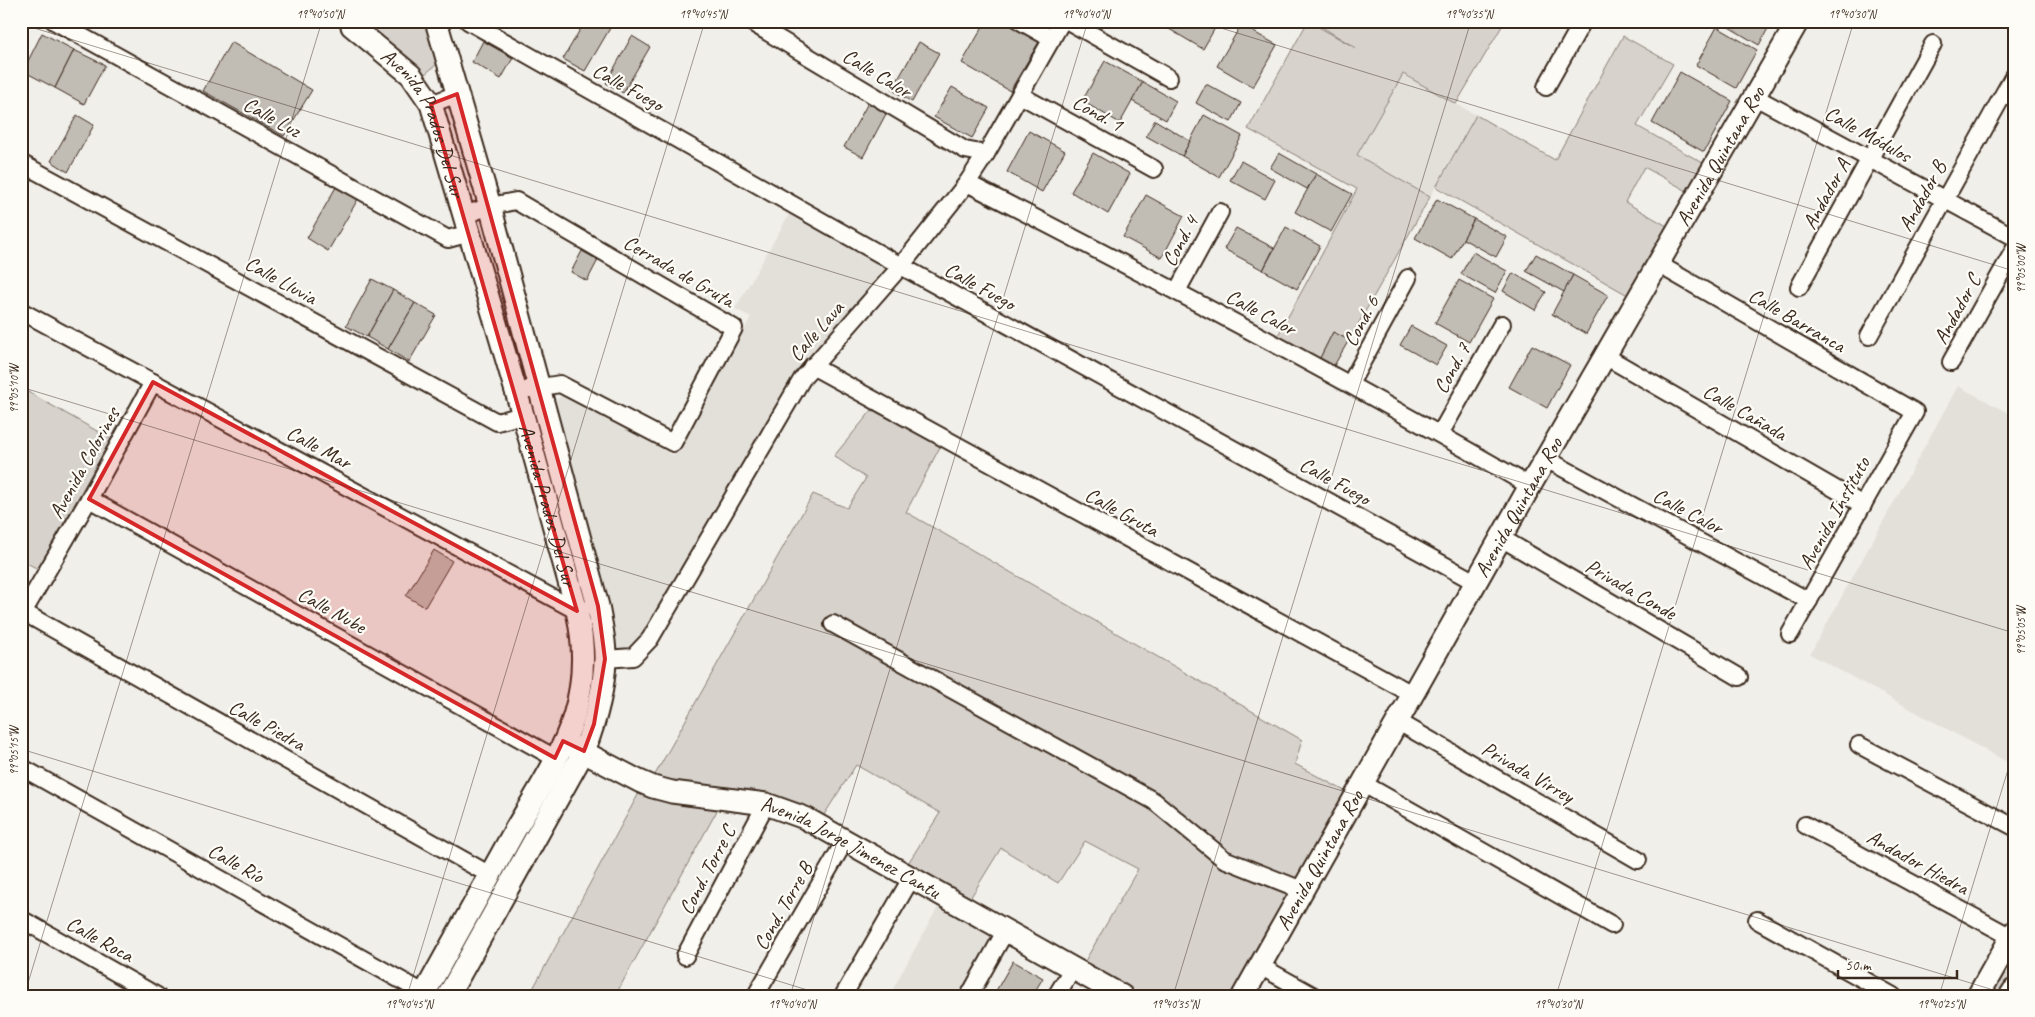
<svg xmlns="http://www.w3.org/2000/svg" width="2035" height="1017" viewBox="0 0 2035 1017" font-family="Caveat,sans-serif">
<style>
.built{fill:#e3e0da}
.green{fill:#d7d2cc;stroke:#897e75}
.building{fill:#c1bcb4;stroke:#3b2a1e}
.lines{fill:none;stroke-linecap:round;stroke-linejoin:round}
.minor-casing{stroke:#3b2a1e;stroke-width:20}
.major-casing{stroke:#3b2a1e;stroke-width:25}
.minor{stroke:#fdfcf7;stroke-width:16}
.major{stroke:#fdfcf7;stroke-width:21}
.marked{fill:#d62828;fill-opacity:0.2;stroke:#d62828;stroke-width:4;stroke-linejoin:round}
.ticks{fill:none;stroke:#3b2a1e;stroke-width:1;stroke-opacity:0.45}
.labels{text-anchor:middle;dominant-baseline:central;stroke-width:4.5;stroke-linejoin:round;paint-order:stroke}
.street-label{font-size:21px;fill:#3b2a1e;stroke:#fdfcf7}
.neatline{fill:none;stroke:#3b2a1e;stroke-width:2}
.ticks-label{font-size:12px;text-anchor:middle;fill:#3b2a1e}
</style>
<rect width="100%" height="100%" fill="#f1efea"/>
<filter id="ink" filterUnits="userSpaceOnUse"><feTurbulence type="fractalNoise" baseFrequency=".02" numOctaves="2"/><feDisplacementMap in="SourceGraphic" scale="10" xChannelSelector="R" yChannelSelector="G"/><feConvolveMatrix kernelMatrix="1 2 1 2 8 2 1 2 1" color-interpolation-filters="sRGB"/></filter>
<g filter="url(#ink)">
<g class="built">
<polygon points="1403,74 1476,115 1430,197 1357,155"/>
<polygon points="791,211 891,269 803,371 641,644 615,651 610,603 549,404 565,394 673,455 751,317 735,309"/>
<polygon points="1958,386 2014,416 2014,766 1810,654"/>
<polygon points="946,892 1003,925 964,996 889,996"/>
</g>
<g class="green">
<polygon points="354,21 433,21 444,58 424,75 386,53"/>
<polygon points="1308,21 1356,48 1312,21 1505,21 1456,104 1403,74 1357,155 1430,197 1349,340 1333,332 1318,362 1276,339 1357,189 1248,129"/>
<polygon points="1623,36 1673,64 1637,126 1712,168 1696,196 1644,167 1625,202 1674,230 1633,298 1436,187 1476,115 1555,160"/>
<polygon points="21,388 111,439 38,569 21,560"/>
<polygon points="872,410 941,445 906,512 1302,740 1295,764 1354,796 1250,996 1123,996 1081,968 1138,869 1085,841 1058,883 1001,848 966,905 905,868 940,813 856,765 820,821 724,798 615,996 529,996 647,778 652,780 813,494 847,508 866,478 834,456"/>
<polygon points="2014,955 2014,982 2006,996 1991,996"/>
</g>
<g class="building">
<polygon points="585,21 609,21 613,23 585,71 563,59"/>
<polygon points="986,21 1004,21 1039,42 1010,91 962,63"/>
<polygon points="1166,21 1219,21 1203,49 1164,26"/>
<polygon points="1723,21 1772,21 1759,45 1722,23"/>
<polygon points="1241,25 1277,45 1253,87 1217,66"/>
<polygon points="1717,27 1757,50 1736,88 1696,65"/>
<polygon points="42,33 74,50 55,88 23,71"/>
<polygon points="632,36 650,47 623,93 606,83"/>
<polygon points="483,41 513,58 501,79 472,62"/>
<polygon points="231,42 312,90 284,136 203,91"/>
<polygon points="919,42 939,53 912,102 892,90"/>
<polygon points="74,50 105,65 84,104 55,88"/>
<polygon points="1105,61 1143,82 1120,123 1082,101"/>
<polygon points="1680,72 1732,101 1704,152 1652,123"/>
<polygon points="1143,82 1176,101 1166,120 1132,101"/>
<polygon points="1206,84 1241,103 1231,122 1196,103"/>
<polygon points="952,87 989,108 972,138 934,117"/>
<polygon points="869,101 887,112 863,157 844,147"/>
<polygon points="77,115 94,125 68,172 51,161"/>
<polygon points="1204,115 1242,136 1219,177 1182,156"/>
<polygon points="1155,120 1190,141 1182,156 1146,136"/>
<polygon points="1029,131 1065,151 1042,192 1007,172"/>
<polygon points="1093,153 1130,174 1108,214 1071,192"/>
<polygon points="1279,153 1316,174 1307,189 1270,168"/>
<polygon points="1241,161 1275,180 1265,199 1230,180"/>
<polygon points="1316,174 1352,194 1331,232 1295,212"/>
<polygon points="336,187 358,199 328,251 307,238"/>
<polygon points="1146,195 1184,216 1162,258 1123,237"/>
<polygon points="1437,199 1474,219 1452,259 1415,238"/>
<polygon points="1474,219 1507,237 1496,257 1463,239"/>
<polygon points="1286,227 1320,246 1297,289 1263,270"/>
<polygon points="1236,228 1274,248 1263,270 1224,249"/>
<polygon points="582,251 598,260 587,281 571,272"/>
<polygon points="1473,252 1507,271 1495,293 1461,274"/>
<polygon points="1536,254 1573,275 1564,292 1526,271"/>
<polygon points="1513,273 1546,292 1535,310 1503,291"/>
<polygon points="1573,275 1608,295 1586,334 1552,314"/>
<polygon points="372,279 393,290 367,337 346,326"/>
<polygon points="1459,280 1493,299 1469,342 1435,323"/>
<polygon points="393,290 415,303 388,349 367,337"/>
<polygon points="415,303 436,315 409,362 388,349"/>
<polygon points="1411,326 1447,346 1436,365 1400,345"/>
<polygon points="1333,332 1349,340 1332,369 1318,362"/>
<polygon points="1532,345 1570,365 1547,408 1509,387"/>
<polygon points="434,550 452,561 425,607 406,596"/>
<polygon points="1013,961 1043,978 1032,996 993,996"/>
</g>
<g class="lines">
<g class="minor-casing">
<g id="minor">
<polyline points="54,21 448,239 470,233"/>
<polyline points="468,21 901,266 1475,582"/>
<polyline points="749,21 965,150 986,154"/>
<polyline points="1020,21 1052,39"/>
<polyline points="1068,21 1169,78"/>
<polyline points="1546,87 1583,21"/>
<polyline points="1020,95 1154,169"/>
<polyline points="1755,97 2014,237"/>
<polyline points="431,104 457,94"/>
<polyline points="21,163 497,422 523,415"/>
<path d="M967 183C1156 280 1345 379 1530 486"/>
<polyline points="465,215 490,206 516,201 734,328 673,443 560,384 529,389"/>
<polyline points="1658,264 1915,412 1790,634"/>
<polyline points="1799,287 1933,44"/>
<polyline points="1177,291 1220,212"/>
<polyline points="21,311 577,611 583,609"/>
<polyline points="1869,336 2013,77"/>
<polyline points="1605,356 1863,505"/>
<polyline points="1951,362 2014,250"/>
<polyline points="812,366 1412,694"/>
<polyline points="1350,384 1408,278"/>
<polyline points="1440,434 1502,324"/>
<polyline points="1546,459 1809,601"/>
<polyline points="89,499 555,758"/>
<polyline points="1501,538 1739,677"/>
<polyline points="23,612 490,875"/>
<polyline points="21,616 89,499 153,382"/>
<polyline points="833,624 1154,801 1224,859 1302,890"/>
<polyline points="605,659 633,657 650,639 802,379 901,266 967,183 986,154 1062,21"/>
<polyline points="1397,721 1638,860"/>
<polyline points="1859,745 2014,827"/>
<polyline points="21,767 429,996"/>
<polyline points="1362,783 1612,925"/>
<polyline points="1805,825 2011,937"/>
<polyline points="21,919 157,996"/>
<polyline points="1757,920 1893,996"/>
<polyline points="685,956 766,804"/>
<polyline points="1260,966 1314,996"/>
<polyline points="756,995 846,839"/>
<polyline points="843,996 912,877"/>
<polyline points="969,996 1006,930"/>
<polyline points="1056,996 1073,968"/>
</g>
</g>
<g class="major-casing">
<g id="major">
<path id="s1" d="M352 21V26L411 75 431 104 523 415 577 611C585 646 585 680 574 716 563 753 535 796 515 830 484 885 454 941 423 996"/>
<path d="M436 21 490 206 598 606C601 624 606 643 605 660 604 692 595 722 584 751L448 996"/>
<path id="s2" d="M570 745 639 781 653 787 672 792 766 804 805 818 1122 996"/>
<path id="s3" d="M1243 996 1530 486 1798 21"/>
<polyline points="1978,996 2014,932"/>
<polyline points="2010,996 2014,990"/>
</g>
</g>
<use href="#minor" class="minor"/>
<use href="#major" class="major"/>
</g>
</g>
<path class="marked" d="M457 94 598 606 605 659 594 724 584 751 563 741 555 758 89 499 153 382 577 611 431 104Z"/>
<path class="ticks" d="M1198 21 2014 271M21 24 2014 633M21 387 2013 996M21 749 827 996M24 996 322 21M407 996 705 21M790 996 1088 21M1173 996 1471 21M1556 996 1854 21M1939 996 2014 750"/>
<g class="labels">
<g class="street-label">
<text transform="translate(877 73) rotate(31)">Calle Calor</text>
<text transform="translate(628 87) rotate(29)">Calle Fuego</text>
<text transform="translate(1098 113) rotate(29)">Cond. 1</text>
<text transform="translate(272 117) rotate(29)">Calle Luz</text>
<text stroke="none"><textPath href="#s1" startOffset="130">Avenida Prados Del Sur</textPath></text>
<text transform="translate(1868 134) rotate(29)">Calle Módulos</text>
<text stroke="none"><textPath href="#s3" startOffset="966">Avenida Quintana Roo</textPath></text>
<text transform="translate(1826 194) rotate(-61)">Andador A</text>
<text transform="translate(1922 196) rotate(-61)">Andador B</text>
<text transform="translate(1180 241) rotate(-62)">Cond. 4</text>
<text transform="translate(679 271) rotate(30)">Cerrada de Gruta</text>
<text transform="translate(281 280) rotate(29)">Calle Lluvia</text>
<text transform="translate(980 286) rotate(29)">Calle Fuego</text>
<text transform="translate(1957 309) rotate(-61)">Andador C</text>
<text transform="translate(1261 312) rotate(28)">Calle Calor</text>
<text transform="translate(1797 320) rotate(30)">Calle Barranca</text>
<text transform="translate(1361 321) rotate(-62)">Cond. 6</text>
<text transform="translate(816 331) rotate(-49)">Calle Lava</text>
<text transform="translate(1452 368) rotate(-61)">Cond. 7</text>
<text transform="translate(1745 412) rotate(30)">Calle Cañada</text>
<text transform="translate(319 447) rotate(28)">Calle Mar</text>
<text transform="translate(84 463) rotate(-61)">Avenida Colorines</text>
<text transform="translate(1335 481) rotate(29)">Calle Fuego</text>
<text stroke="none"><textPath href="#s1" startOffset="535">Avenida Prados Del Sur</textPath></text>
<text stroke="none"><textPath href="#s3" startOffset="561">Avenida Quintana Roo</textPath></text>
<text transform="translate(1688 511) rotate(28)">Calle Calor</text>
<text transform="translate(1122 512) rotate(29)">Calle Gruta</text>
<text transform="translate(1834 513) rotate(-61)">Avenida Instituto</text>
<text transform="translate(1631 589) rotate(30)">Privada Conde</text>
<text transform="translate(332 610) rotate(29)">Calle Nube</text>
<text transform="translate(267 725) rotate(29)">Calle Piedra</text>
<text transform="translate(1528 772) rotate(30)">Privada Virrey</text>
<text stroke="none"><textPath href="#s2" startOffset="302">Avenida Jorge Jimenez Cantu</textPath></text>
<text stroke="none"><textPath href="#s3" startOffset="156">Avenida Quintana Roo</textPath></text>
<text transform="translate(1918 862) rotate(29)">Andador Hiedra</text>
<text transform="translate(236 863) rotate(29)">Calle Río</text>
<text transform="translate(707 870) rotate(-62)">Cond. Torre C</text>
<text transform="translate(783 906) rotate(-60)">Cond. Torre B</text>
<text transform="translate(100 939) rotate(29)">Calle Roca</text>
</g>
</g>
<rect width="2035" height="1017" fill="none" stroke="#fdfcf7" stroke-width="55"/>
<path d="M1838 970v8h119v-8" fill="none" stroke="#3b2a1e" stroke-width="2.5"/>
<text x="1845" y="970" font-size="15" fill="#3b2a1e" stroke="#fdfcf7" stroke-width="4" paint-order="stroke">50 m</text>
<rect x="28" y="28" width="1980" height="962" class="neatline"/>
<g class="ticks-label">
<text x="320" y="18">19°40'50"N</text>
<text x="703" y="18">19°40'45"N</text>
<text x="1086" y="18">19°40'40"N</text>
<text x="1469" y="18">19°40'35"N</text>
<text x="1852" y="18">19°40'30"N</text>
<text transform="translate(2021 269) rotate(-90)" y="4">99°05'00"W</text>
<text transform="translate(14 389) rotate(-90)" y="4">99°05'10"W</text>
<text transform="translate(2021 631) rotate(-90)" y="4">99°05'05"W</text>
<text transform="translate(14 751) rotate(-90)" y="4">99°05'15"W</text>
<text x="409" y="1008">19°40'45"N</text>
<text x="792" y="1008">19°40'40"N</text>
<text x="1175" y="1008">19°40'35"N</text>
<text x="1558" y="1008">19°40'30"N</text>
<text x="1941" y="1008">19°40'25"N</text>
</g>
</svg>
